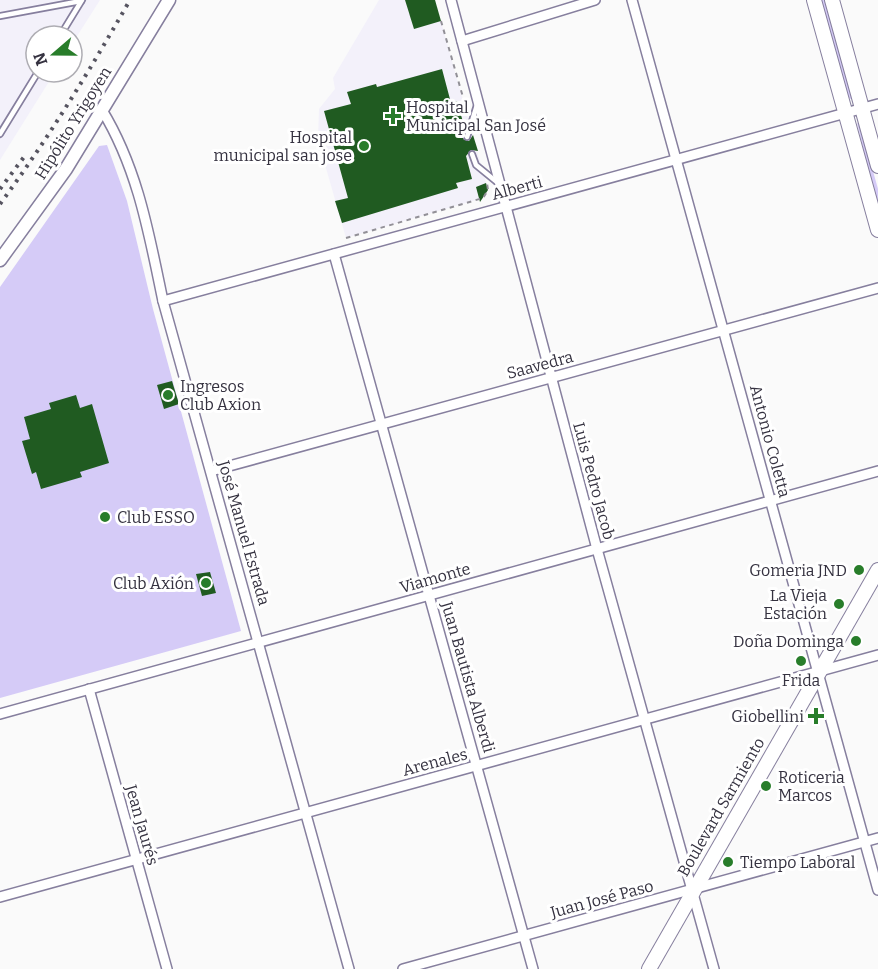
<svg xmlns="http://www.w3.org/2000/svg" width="878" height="969" viewBox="0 0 878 969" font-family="Bitter,serif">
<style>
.built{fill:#f3f1fa}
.green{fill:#d5cbf7}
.building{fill:#205b21}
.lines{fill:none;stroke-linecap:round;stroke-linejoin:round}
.service-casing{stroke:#867f9e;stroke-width:8}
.minor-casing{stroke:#867f9e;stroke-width:12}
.tertiary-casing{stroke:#867f9e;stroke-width:15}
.secondary-casing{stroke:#867f9e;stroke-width:16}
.path{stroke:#929097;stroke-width:2;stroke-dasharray:4.5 4.5;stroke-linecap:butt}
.service{stroke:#fff;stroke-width:4.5}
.minor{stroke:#fff;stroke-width:9}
.tertiary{stroke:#fff;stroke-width:12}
.secondary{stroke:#fff;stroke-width:14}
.rail{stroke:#565460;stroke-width:4;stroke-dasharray:3 6;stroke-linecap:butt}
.poi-dot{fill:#287d2a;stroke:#fff;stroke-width:2}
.labels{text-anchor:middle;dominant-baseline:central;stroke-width:6;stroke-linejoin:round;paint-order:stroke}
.poi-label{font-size:16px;fill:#353240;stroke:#fff;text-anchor:end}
.street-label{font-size:16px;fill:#353240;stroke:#fff}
</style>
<rect width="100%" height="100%" fill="#fafafa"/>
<g class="built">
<polygon points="0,0 100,0 72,44 72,36 36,36 36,72 55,72 0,160"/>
<polygon points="379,0 435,0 488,190 483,198 346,238 318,140 319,109 335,89 333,78"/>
</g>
<g class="green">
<polygon points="820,0 826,0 853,98 851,99 847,97"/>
<polygon points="857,123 860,125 878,189 878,210"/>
<polygon points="107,145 127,201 153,309 241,631 0,698 0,287 99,146"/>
</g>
<g class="building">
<polygon points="405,0 435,0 441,21 414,29"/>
<polygon points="442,69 451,103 457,101 465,129 463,139 469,141 473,135 478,151 471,150 466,156 472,179 456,183 458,188 342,223 335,201 348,198 324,111 351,104 347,92 376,84 377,87"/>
<polygon points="486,183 488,190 480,202 476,187"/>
<polygon points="172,381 179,404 164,409 157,385"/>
<polygon points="76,395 80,408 92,404 109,463 80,472 82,477 41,489 36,472 32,474 22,441 30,439 24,417 51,409 49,403"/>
<polygon points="210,572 216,593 202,596 196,574"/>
</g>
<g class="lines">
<g class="service-casing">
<g id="service">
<polyline points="0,16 81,1"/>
<polyline points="60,36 82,0"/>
<polyline points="0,134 38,72"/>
<polyline points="467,137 477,105"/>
<polyline points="472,154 476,165 498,183"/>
</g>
</g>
<g class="minor-casing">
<g id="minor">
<polyline points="451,0 597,549 714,969"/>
<polyline points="632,0 878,890"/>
<polyline points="462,41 595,0"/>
<path d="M102 110C138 169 149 234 163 301L349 969"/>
<polyline points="334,254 533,969"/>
<polyline points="163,301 878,104"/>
<polyline points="211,471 878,288"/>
<polyline points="89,689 167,969"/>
<polyline points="0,714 878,471"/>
<polyline points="0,897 878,655"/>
<polyline points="403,969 878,838"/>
</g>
</g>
<g class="tertiary-casing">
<polyline id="tertiary" points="0,260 66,169 169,0"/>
</g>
<g class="secondary-casing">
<g id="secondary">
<polyline points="814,0 878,230"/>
<polyline points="832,0 878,166"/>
<polyline points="649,969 878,570"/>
</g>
</g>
<g class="path">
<polyline points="441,21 467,111"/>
<polyline points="346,238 483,198 488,190 487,183"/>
</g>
<use href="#service" class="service"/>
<use href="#minor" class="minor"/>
<use href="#tertiary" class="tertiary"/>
<use href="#secondary" class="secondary"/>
<g class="rail">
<polyline points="0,189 27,153"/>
<path d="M0 204C48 139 90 70 130 0"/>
</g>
</g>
<g class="poi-dot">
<path d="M390 107h6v6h6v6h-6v6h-6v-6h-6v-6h6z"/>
<circle cx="364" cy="146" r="6"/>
<circle cx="168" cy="395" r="6"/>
<circle cx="105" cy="517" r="6"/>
<circle cx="859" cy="570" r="6"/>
<circle cx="206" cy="583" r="6"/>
<circle cx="839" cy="604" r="6"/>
<circle cx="856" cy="641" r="6"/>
<circle cx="801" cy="661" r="6"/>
<path d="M813 707h6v6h6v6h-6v6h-6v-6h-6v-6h6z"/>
<circle cx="766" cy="786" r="6"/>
<circle cx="728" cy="862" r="6"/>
</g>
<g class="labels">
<g class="poi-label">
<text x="406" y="107" text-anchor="start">Hospital<tspan x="406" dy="18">Municipal San José</tspan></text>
<text x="352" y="137">Hospital<tspan x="352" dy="18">municipal san jose</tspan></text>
<text x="180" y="386" text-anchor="start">Ingresos<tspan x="180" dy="18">Club Axion</tspan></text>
<text x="117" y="517" text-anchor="start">Club ESSO</text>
<text x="847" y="570">Gomeria JND</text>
<text x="194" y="583">Club Axión</text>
<text x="827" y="595">La Vieja<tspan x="827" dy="18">Estación</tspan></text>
<text x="844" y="641">Doña Dominga</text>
<text x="801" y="680" text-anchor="middle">Frida</text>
<text x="804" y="716">Giobellini</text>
<text x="778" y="777" text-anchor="start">Roticeria<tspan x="778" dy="18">Marcos</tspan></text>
<text x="740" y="862" text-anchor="start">Tiempo Laboral</text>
</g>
<g class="street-label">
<text transform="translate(73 123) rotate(-58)">Hipólito Yrigoyen</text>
<text transform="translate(517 188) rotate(-15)">Alberti</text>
<text transform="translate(540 365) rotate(-15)">Saavedra</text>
<text transform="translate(770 441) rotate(75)">Antonio Coletta</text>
<text transform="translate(594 481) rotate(75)">Luis Pedro Jacob</text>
<text transform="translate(244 533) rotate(74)">José Manuel Estrada</text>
<text transform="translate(435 578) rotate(-16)">Viamonte</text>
<text transform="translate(468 677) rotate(74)">Juan Bautista Alberdi</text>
<text transform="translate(435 762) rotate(-15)">Arenales</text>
<text transform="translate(721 807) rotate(-60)">Boulevard Sarmiento</text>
<text transform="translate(142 825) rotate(74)">Jean Jaurés</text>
<text transform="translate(602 899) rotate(-15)">Juan José Paso</text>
</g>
</g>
<g transform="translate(54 54) rotate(250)"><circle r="28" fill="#ffffff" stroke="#aeadb3" stroke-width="1.5"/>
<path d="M0-4.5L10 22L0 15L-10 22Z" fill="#287d2a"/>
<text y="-9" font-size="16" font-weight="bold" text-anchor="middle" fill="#353240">N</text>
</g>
</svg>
